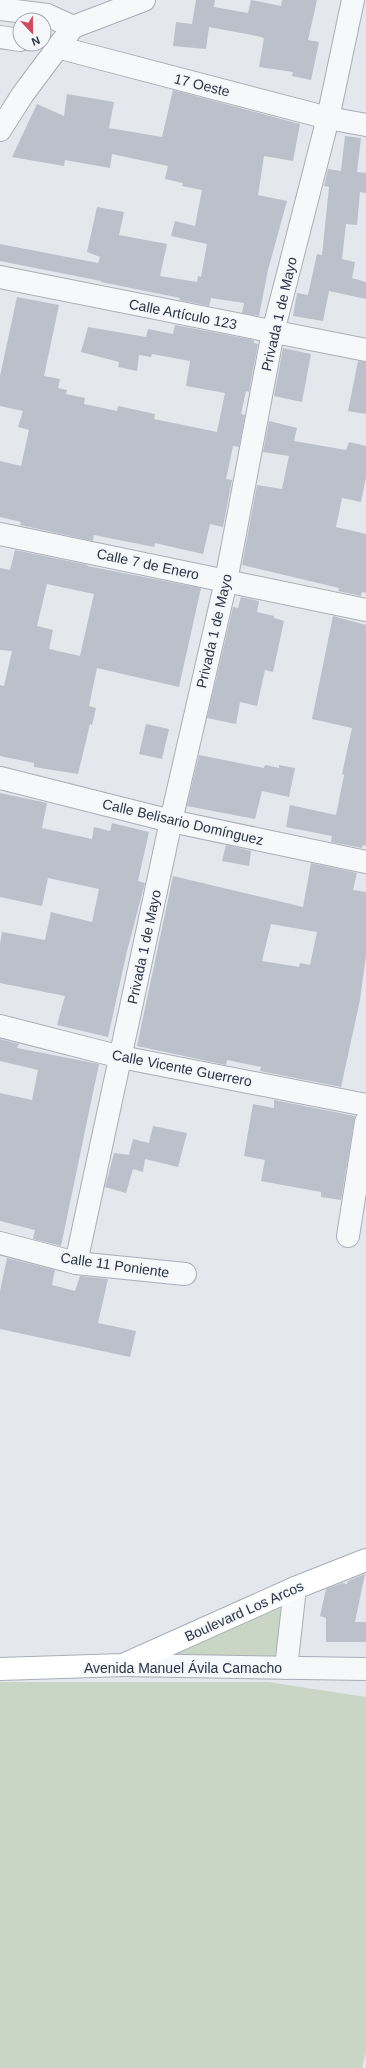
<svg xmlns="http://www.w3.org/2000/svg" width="366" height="2068" viewBox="0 0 366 2068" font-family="Helvetica,sans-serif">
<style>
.green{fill:#c9d6c5}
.building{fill:#bbc0ca;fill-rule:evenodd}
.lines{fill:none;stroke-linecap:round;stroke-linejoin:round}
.minor-casing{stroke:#a9aeb7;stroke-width:24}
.tertiary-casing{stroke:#a9aeb7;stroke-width:24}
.secondary-casing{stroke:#a9aeb7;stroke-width:24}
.minor{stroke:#f7f8fa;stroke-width:22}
.tertiary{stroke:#f7f8fa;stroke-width:22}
.secondary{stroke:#fff;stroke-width:22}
.labels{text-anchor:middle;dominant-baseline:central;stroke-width:4;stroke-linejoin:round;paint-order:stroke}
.street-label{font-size:14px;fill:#2b3445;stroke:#f4f6f9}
</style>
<rect width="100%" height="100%" fill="#e4e7ec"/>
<g class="green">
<polygon points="283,1607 278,1658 161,1656"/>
<polygon points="0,1682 268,1682 366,1697 366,2052 362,2068 0,2068"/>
</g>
<g class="building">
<polygon points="196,0 215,0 214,7 248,13 251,0 281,6 282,0 317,0 308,40 319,42 311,80 292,76 293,72 259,67 264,38 257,36 209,27 206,49 173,46 176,22 192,24"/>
<polygon points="173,90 300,124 293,161 264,156 258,195 287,201 268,270 259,316 242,313 244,303 211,298 209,306 179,300 180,298 101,282 101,281 0,261 0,244 98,263 100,257 87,252 97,207 124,212 119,235 167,244 160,276 197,282 198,276 201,277 207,244 171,236 175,221 195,226 202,190 182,186 183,183 165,179 168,166 112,154 110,168 65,160 64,166 12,157 37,104 64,116 67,94 114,102 109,128 162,137"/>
<polygon points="345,136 361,138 357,172 366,173 366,193 360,192 357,225 346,224 342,259 355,262 352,278 366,282 366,299 329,291 323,321 293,316 297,293 308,295 317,254 322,255 329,187 324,186 328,169 341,171"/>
<polygon points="17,297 59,305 44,376 60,379 58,388 67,390 66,394 85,398 84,404 117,411 118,406 155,414 154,419 217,432 225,393 186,386 190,361 152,354 151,357 139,355 137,371 118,367 119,362 81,352 88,327 146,337 148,329 173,334 175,325 254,340 254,343 258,344 249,392 246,391 241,414 245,415 239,447 233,446 227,475 226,479 232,480 223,527 210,524 203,554 155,543 154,547 94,535 93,541 20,525 21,522 0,517 0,461 21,466 29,430 18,427 23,411 0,406 0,376"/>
<polygon points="283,348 311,354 302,402 274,396"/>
<polygon points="358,361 366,362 366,414 348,411"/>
<polygon points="269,421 297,428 294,441 346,450 349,442 366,446 366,477 361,502 342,498 336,527 366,534 366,593 362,592 361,596 338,591 339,588 242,565 257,485 282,489 289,456 263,452"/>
<path d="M15 550 88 565 87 566 201 588 179 687 97 668 89 706 96 708 92 725 90 724 78 774 34 767V763L0 756V685L4 686 12 651 0 650V568L10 570ZM47 584 94 594 80 656 49 649 53 630 37 626Z"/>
<polygon points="241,597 259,601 257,612 274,616 274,618 284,621 273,672 265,670 257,706 240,702 236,724 207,718 233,607 238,608"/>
<polygon points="333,616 366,625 366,846 363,845 362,848 331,842 332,836 286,827 290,805 336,815 344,775 342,774 352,728 312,719"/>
<polygon points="146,724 169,729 162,759 139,754"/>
<polygon points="199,755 264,768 265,765 279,768 279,765 295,768 289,797 262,791 255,819 187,806"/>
<polygon points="0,793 47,803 42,828 92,839 94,827 110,831 112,823 149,832 138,881 145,883 127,951 108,1037 57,1025 65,996 0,983 0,944 2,932 45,940 51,912 92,922 99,889 48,878 42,906 0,897"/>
<polygon points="226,845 251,851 249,866 222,861"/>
<path d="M311 863 357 873 353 890 366 892V955L360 1000 341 1087 260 1071 261 1067 227 1060 226 1065 137 1046 173 876 303 907ZM271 924 317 932 310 965 300 963 299 967 262 961Z"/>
<polygon points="0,1039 19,1044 17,1048 99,1064 61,1246 33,1239 35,1230 0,1221 0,1093 32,1100 38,1070 0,1061"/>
<polygon points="274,1100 355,1116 341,1200 321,1197 321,1192 261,1181 265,1160 244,1156 253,1104 274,1108"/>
<polygon points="153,1126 187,1133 178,1167 145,1159 143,1172 133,1169 126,1193 105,1187 114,1153 129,1155 133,1139 149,1143"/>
<polygon points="7,1258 55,1270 52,1285 75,1291 80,1276 108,1279 98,1323 136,1331 130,1357 0,1329 0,1291"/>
<polygon points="365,1574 355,1622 366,1622 366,1642 326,1642 326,1618 320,1616 326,1589 342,1583 347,1584 348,1581"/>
</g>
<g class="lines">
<g class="minor-casing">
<g id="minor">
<polyline points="0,9 47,15 73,27"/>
<polyline points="57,47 328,118 366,125"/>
<polyline points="0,534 366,610"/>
<polyline points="0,778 171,821 366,862"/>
<polyline points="0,1026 121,1057 366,1105"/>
<polyline points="348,1236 366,1122"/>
<polyline points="0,1243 76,1263 185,1274"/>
<polyline points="76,1263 171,821 226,581 273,332 328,118 353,0"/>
</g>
</g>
<g class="tertiary-casing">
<g id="tertiary">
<polyline points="0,37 20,40"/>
<polyline points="0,130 23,94 73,27 144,0"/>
<polyline points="0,277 366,350"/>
<polyline points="123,1665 366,1669"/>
<polyline points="286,1668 295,1588"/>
</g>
</g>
<g class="secondary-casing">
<polyline id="secondary" points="0,1669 123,1665 295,1588 366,1560"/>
</g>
<use href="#minor" class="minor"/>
<use href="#tertiary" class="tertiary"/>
<use href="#secondary" class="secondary"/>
</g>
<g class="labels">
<g class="street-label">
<text transform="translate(202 85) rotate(14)">17 Oeste</text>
<text transform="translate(183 314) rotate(11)">Calle Artículo 123</text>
<text transform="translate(279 314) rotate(-77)">Privada 1 de Mayo</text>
<text transform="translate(148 564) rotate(12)">Calle 7 de Enero</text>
<text transform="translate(214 631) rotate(-77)">Privada 1 de Mayo</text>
<text transform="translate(183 822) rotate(13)">Calle Belisario Domínguez</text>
<text transform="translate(144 947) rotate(-78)">Privada 1 de Mayo</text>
<text transform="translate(182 1068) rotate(11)">Calle Vicente Guerrero</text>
<text transform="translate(115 1265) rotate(8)">Calle 11 Poniente</text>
<text transform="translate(244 1611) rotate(-24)">Boulevard Los Arcos</text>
<text x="183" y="1668">Avenida Manuel Ávila Camacho</text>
</g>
</g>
<g transform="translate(32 32) rotate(158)"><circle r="19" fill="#f4f6f9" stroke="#a4a8b1"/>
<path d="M0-3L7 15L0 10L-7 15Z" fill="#d1495b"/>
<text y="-6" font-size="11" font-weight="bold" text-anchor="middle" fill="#2b3445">N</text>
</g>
</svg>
